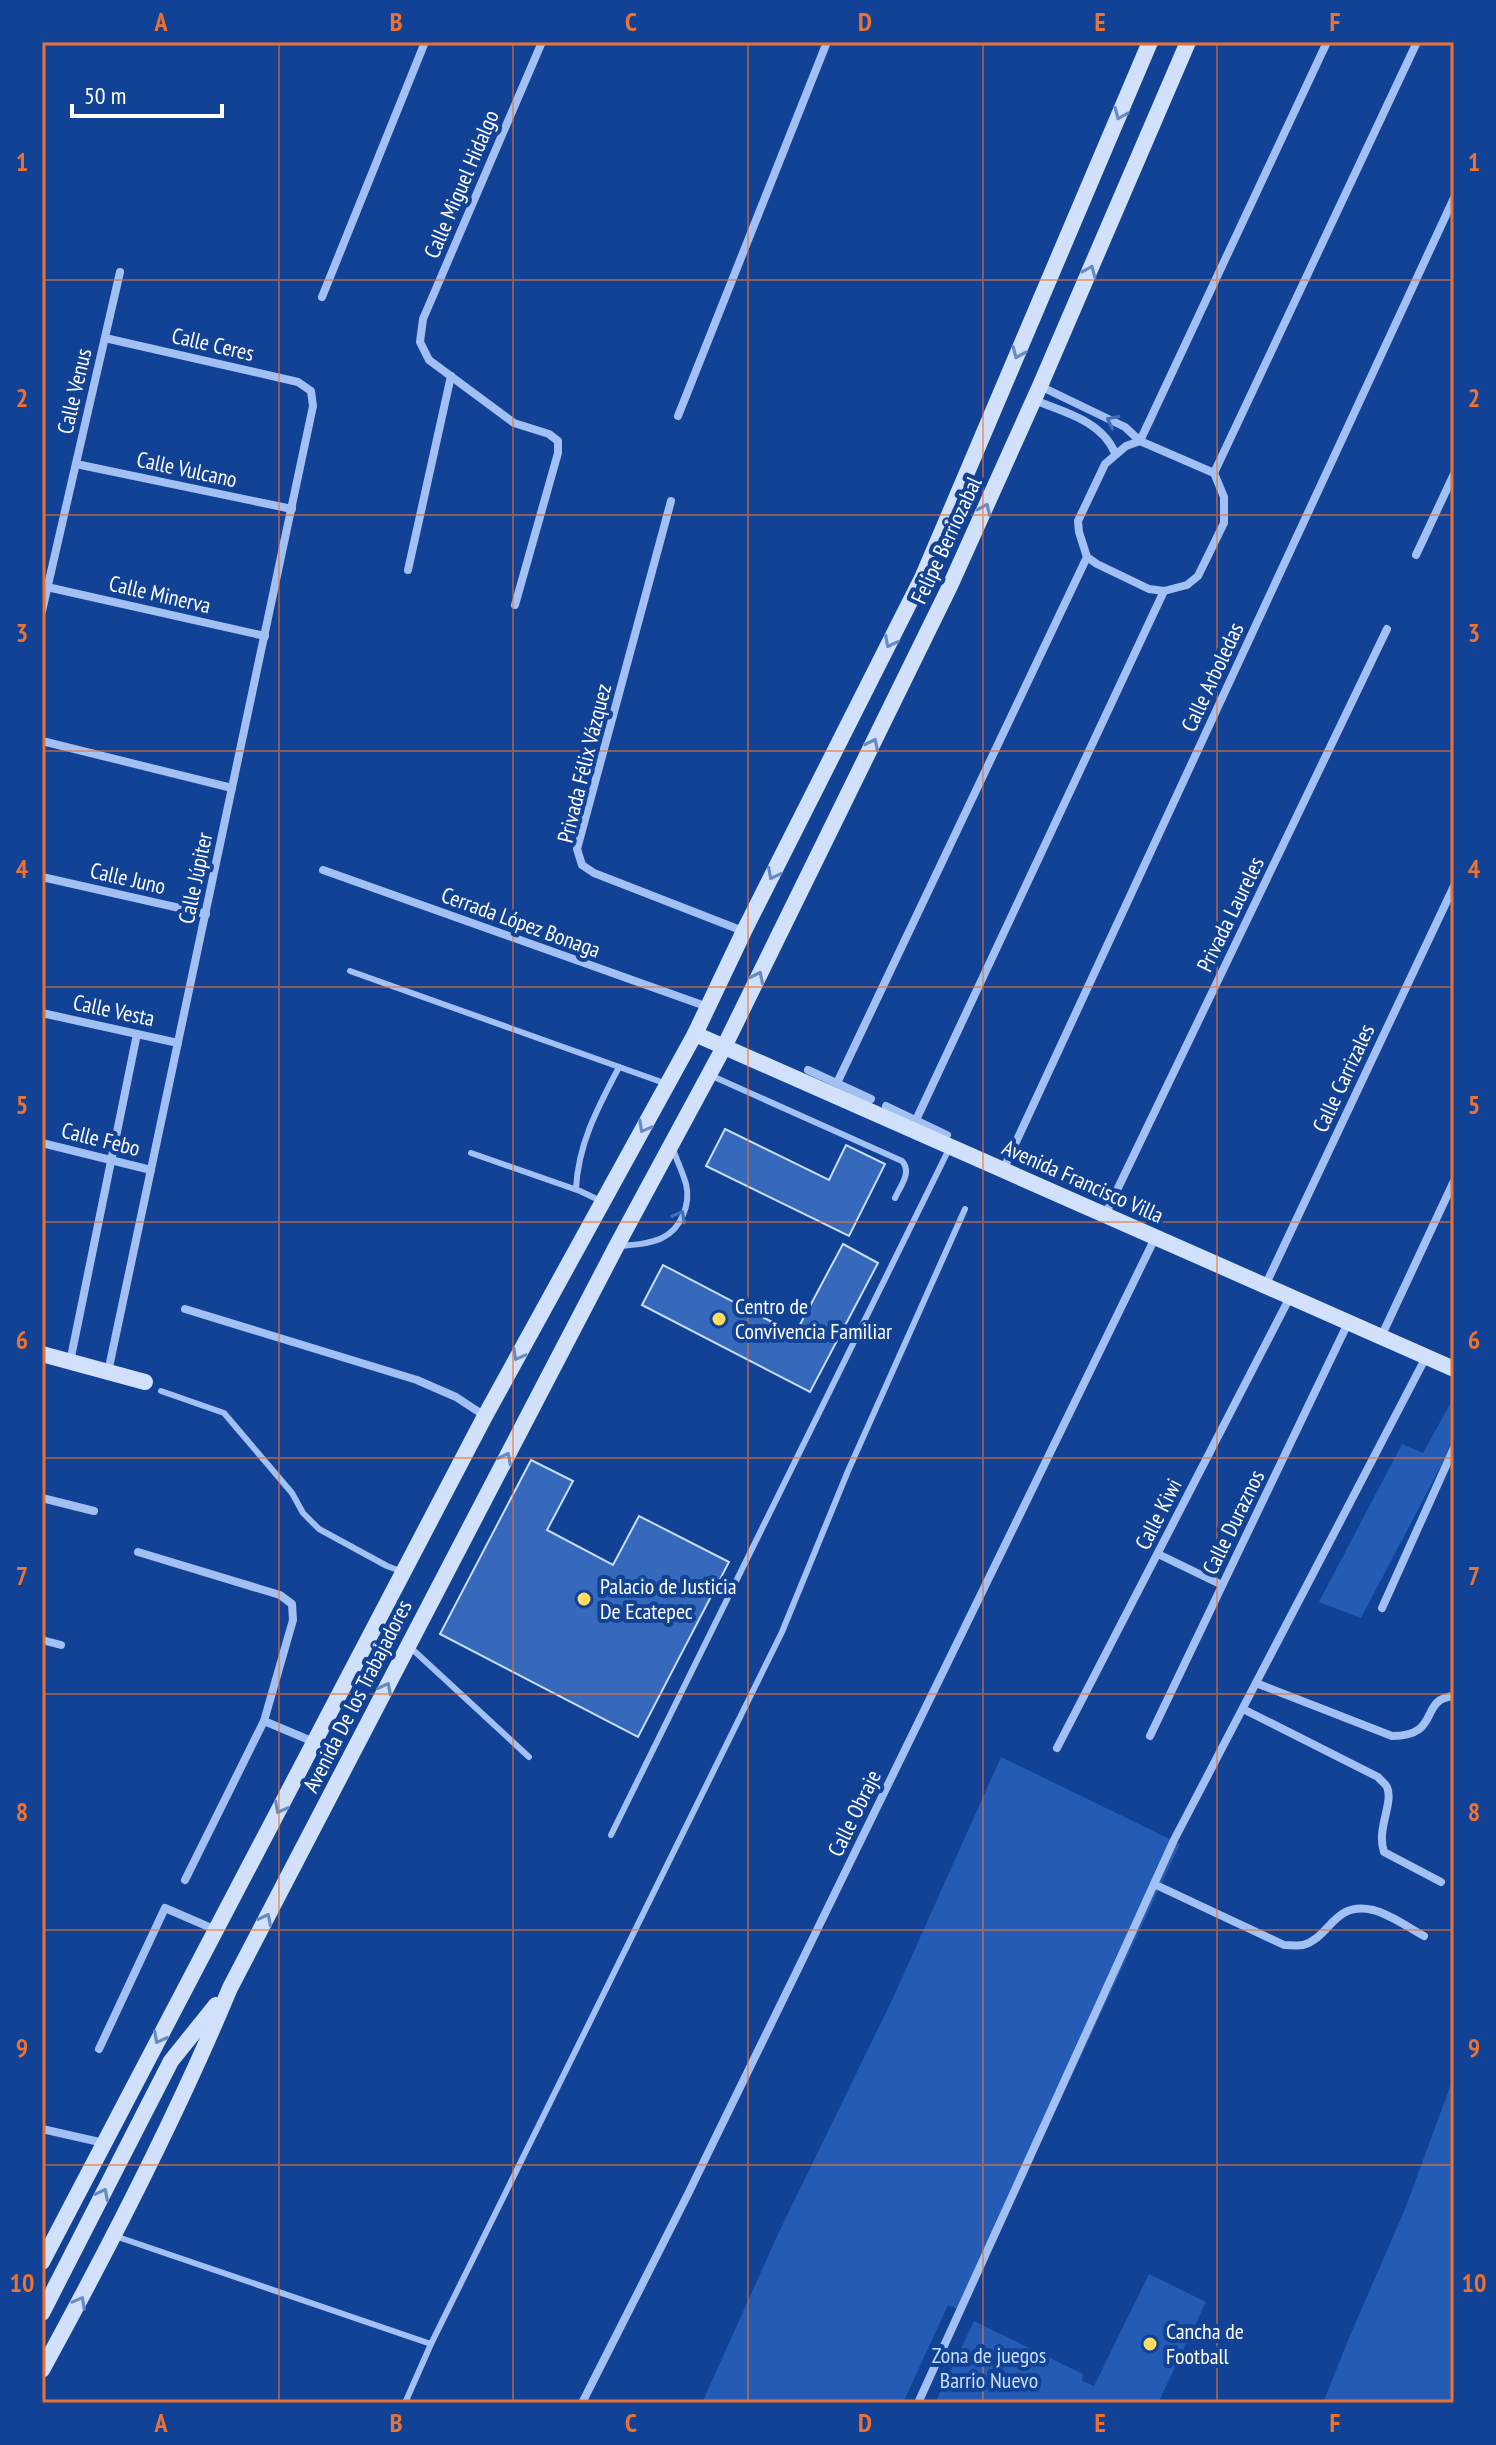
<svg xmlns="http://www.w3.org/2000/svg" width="1496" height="2445" viewBox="0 0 1496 2445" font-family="'PT Sans Narrow',sans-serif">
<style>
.green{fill:#245bb4}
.building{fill:#3669bc;stroke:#c9ddfd;stroke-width:2}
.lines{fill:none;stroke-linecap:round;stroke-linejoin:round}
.lane{stroke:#a2c0f3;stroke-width:6}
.street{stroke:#a2c0f3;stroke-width:8}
.secondary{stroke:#d1e1fc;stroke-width:16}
.oneway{stroke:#688ac3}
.oneway2{stroke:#446eb6}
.grid{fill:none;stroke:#eb7230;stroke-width:2;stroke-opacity:0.55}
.poi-dot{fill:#ffdd63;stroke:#124295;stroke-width:3}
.labels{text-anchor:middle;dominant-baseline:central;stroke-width:8;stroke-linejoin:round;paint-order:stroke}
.street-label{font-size:22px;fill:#fff;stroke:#124295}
.poi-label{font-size:22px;fill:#fff;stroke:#124295;text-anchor:start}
.park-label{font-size:22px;fill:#c9ddfd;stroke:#124295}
.neatline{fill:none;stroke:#eb7230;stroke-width:3}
.grid-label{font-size:26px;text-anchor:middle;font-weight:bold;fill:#eb7230}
</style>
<rect width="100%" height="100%" fill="#124295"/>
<g class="green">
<polygon points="1454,1397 1454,1441 1361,1618 1319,1602 1402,1444 1423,1453"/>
<polygon points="1001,1757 1180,1844 962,2311 948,2305 903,2403 702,2403 779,2232 893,1998"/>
<polygon points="1454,2076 1454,2400 1453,2403 1323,2403 1349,2338 1405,2209"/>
<polygon points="1149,2274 1206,2302 1158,2403 935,2403 974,2321 1083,2374 1082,2381 1094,2386"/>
</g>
<g class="building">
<polygon points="725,1129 829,1180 846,1145 885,1164 849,1236 706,1166"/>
<polygon points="843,1244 878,1263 810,1392 642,1305 663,1265 795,1334"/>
<polygon points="531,1460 573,1481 547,1530 613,1565 639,1516 729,1562 638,1737 440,1634"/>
</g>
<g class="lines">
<g class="lane">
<polyline points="350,971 667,1084"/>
<path d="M712 1076 902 1161C912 1172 901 1185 895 1198"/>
<polyline points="471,1153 580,1191 603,1202"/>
<path d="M576 1189C578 1144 598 1107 619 1067"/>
<path d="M619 1246C634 1245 649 1244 662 1238 681 1229 691 1204 686 1184 683 1173 677 1161 673 1149"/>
<polyline points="161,1391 224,1413 292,1493 303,1513 319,1529 387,1566 403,1572"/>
<polyline points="411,1648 529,1757"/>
<polyline points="611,1835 950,1147"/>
<polyline points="115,2236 431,2344 782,1632 848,1471 965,1209"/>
<polyline points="405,2403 431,2344"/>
</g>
<g class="street">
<polyline points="322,297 425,42"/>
<polyline points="105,338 298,382 311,391 313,406 108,1372"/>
<polyline points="1040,386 1125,427 1140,441 1214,473 1224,497 1224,523 1198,576 1187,585 1164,591 1149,589 1097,564 1087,557 1079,532 1078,521 1105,464 1126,446 1140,441 1327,42"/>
<path d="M1034 400C1064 412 1102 421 1115 453"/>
<polyline points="678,416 827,42"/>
<polyline points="76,464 292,509"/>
<polyline points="1214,473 1417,42"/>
<polyline points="671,501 577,849 582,865 594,873 743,931"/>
<polyline points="1416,555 1454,474"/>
<polyline points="408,570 451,376"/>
<polyline points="47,587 265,636"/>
<polyline points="515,605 558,453 558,441 549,434 514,423 429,360 420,342 423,319 542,42"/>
<polyline points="42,611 120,272"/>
<polyline points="42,741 232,788"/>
<polyline points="323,870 708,1007"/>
<polyline points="42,877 206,914"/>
<polyline points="42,1013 178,1043"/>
<polyline points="808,1070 871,1099"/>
<polyline points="837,1083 1087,557"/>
<polyline points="886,1106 947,1135"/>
<polyline points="916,1120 1164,591"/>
<polyline points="42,1143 151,1170"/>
<polyline points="1003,1170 1454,198"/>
<polyline points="1105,1215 1387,629"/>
<polyline points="1265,1286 1454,886"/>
<polyline points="185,1309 417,1380 456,1397 485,1416"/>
<polyline points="1381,1337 1454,1181"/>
<polyline points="70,1362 137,1034"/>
<polyline points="42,1498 94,1511"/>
<polyline points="138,1552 280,1595 292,1604 293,1620 264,1721 185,1880"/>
<polyline points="1158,1554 1222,1585"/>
<polyline points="1382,1608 1454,1448"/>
<polyline points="42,1640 61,1645"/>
<path d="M1256 1683 1392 1736C1442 1736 1418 1699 1454 1696"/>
<path d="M1243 1709 1378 1777C1381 1781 1385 1783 1387 1787 1394 1803 1376 1829 1384 1852L1441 1882"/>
<polyline points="264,1721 314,1742"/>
<polyline points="1150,1736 1348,1323"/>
<polyline points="1057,1748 1290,1297"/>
<path d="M1154 1884 1284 1945C1290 1945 1298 1946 1303 1945 1331 1937 1333 1901 1373 1910 1390 1914 1409 1928 1424 1936"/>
<polyline points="99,2049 165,1908 216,1930"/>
<polyline points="42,2129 104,2143"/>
<polyline points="582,2403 688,2194 1155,1238"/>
<polyline points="918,2403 1174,1840 1426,1357"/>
</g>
<g class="secondary">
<polyline points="695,1034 1454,1369"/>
<polyline points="42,1354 145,1382"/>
<polyline points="42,2262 485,1416 695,1034 744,931 923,576 1150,42"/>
<polyline points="42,2313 171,2061 216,2005"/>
<path d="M42 2370C110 2246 175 2120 230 1988L616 1247 724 1047 950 586 1040 386 1188 42"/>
</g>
</g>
<defs><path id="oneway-chevron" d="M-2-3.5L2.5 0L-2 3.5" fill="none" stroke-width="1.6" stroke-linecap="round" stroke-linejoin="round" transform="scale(2)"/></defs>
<g class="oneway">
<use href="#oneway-chevron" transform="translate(1120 114) rotate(113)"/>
<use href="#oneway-chevron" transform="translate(1090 271) rotate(-67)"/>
<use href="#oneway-chevron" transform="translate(1018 353) rotate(113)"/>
<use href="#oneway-chevron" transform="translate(985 509) rotate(-66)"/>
<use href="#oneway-chevron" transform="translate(890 642) rotate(117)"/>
<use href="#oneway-chevron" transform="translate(873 744) rotate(-64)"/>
<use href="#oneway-chevron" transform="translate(773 874) rotate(117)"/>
<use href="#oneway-chevron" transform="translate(758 977) rotate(-64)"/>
<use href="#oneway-chevron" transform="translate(644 1127) rotate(119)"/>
<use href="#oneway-chevron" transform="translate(518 1355) rotate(119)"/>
<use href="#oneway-chevron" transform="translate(506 1458) rotate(-63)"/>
<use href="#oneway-chevron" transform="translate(386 1688) rotate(-63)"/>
<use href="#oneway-chevron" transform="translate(280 1808) rotate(118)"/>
<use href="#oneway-chevron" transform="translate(266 1919) rotate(-63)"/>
<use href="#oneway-chevron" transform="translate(159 2038) rotate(118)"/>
<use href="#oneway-chevron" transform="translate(103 2194) rotate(-63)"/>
<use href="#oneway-chevron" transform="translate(80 2302) rotate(-61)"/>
</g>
<g class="oneway2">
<use href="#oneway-chevron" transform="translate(1112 421) rotate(-154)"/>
<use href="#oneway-chevron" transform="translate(680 1216) rotate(-62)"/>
</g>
<path class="grid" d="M279 42V2403M513 42V2403M748 42V2403M983 42V2403M1217 42V2403M42 280H1454M42 515H1454M42 751H1454M42 987H1454M42 1222H1454M42 1458H1454M42 1694H1454M42 1930H1454M42 2165H1454"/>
<g class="poi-dot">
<circle cx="719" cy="1319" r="8"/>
<circle cx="584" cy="1599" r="8"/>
<circle cx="1150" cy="2344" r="8"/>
</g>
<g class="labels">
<g class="street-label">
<text transform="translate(461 184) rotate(-67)">Calle Miguel Hidalgo</text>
<text transform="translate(213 344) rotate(13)">Calle Ceres</text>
<text transform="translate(74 391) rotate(-77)">Calle Venus</text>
<text transform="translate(187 469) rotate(12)">Calle Vulcano</text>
<text transform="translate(946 540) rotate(-65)">Felipe Berriozabal</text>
<text transform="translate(160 594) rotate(13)">Calle Minerva</text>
<text transform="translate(1212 677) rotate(-65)">Calle Arboledas</text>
<text transform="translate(584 763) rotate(-76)">Privada Félix Vázquez</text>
<text transform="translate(128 878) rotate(13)">Calle Juno</text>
<text transform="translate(195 878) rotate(-78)">Calle Júpiter</text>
<text transform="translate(1230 914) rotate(-64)">Privada Laureles</text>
<text transform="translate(521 922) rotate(20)">Cerrada López Bonaga</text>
<text transform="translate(114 1010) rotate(12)">Calle Vesta</text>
<text transform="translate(1343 1078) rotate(-65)">Calle Carrizales</text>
<text transform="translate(101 1139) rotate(14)">Calle Febo</text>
<text transform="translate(1083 1181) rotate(24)">Avenida Francisco Villa</text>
<text transform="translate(1158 1514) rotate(-63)">Calle Kiwi</text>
<text transform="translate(1233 1522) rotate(-64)">Calle Duraznos</text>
<text transform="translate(357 1696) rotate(-63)">Avenida De los Trabajadores</text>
<text transform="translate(854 1813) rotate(-64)">Calle Obraje</text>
</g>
<g class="poi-label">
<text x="735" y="1306">Centro de<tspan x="735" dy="25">Convivencia Familiar</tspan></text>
<text x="600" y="1586">Palacio de Justicia<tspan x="600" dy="25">De Ecatepec</tspan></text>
<text x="1166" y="2331">Cancha de<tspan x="1166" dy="25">Football</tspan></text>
</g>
<g class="park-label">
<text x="989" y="2355">Zona de juegos<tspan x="989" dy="25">Barrio Nuevo</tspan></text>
</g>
</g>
<rect width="1496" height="2445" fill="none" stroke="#124295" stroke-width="88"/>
<path d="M72 104v12h150v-12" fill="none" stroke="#ffffff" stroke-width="4"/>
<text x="84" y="104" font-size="24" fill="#ffffff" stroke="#124295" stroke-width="6" paint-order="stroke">50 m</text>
<rect x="44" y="44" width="1408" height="2357" class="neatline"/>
<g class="grid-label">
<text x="161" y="31">A</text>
<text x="396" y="31">B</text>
<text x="631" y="31">C</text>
<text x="865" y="31">D</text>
<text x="1100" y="31">E</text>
<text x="1335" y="31">F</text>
<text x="22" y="171">1</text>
<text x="1474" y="171">1</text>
<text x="22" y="407">2</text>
<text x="1474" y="407">2</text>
<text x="22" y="642">3</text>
<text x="1474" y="642">3</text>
<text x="22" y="878">4</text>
<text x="1474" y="878">4</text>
<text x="22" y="1114">5</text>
<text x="1474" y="1114">5</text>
<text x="22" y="1349">6</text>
<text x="1474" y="1349">6</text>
<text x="22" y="1585">7</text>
<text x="1474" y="1585">7</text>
<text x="22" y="1821">8</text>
<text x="1474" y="1821">8</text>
<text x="22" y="2057">9</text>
<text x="1474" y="2057">9</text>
<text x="22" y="2292">10</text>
<text x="1474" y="2292">10</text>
<text x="161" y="2432">A</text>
<text x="396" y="2432">B</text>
<text x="631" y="2432">C</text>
<text x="865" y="2432">D</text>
<text x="1100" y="2432">E</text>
<text x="1335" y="2432">F</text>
</g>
</svg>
